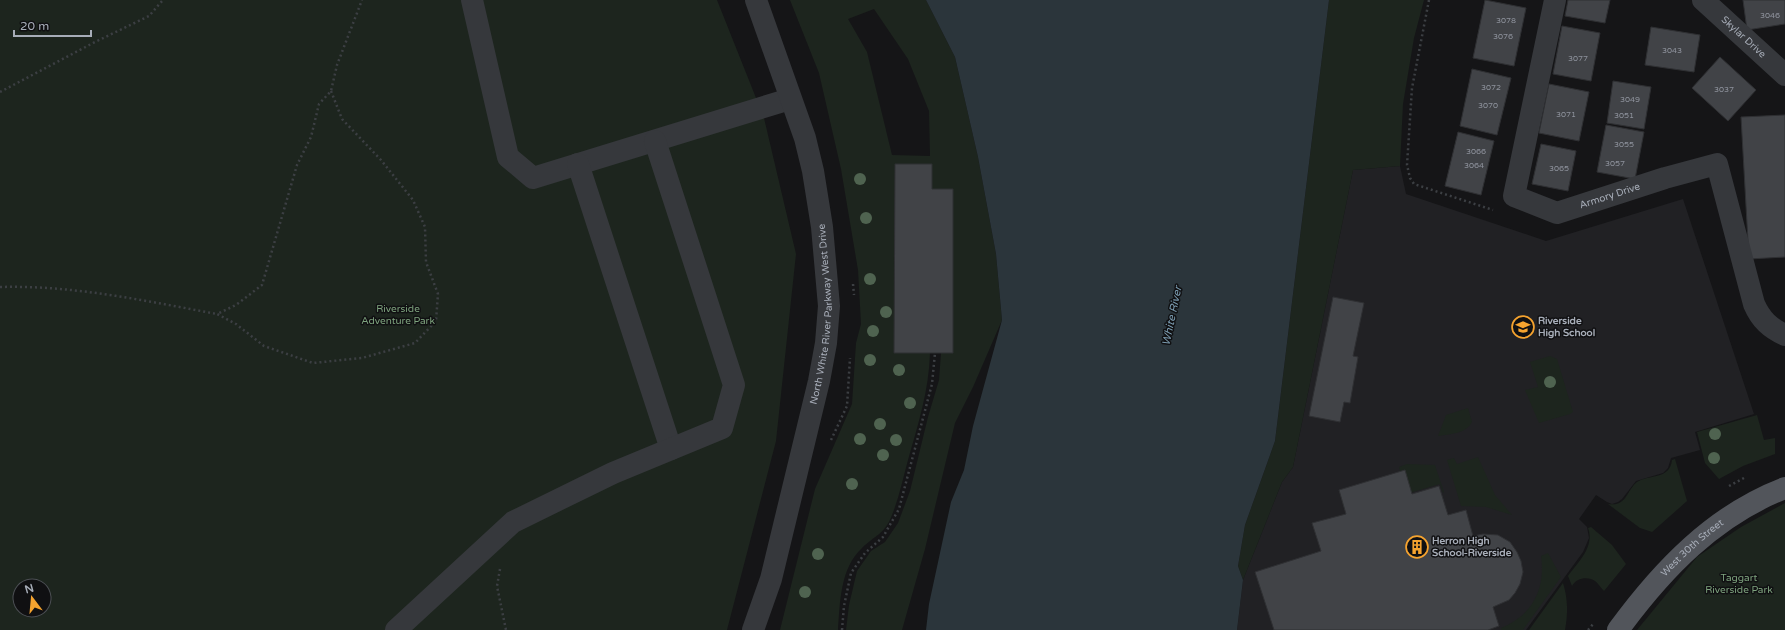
<svg xmlns="http://www.w3.org/2000/svg" width="1785" height="630" viewBox="0 0 1785 630" font-family="'Varela Round',sans-serif">
<style>
.built{fill:#212124}
.green{fill:#1d251e;fill-rule:evenodd}
.water{fill:#2b353b}
.building{fill:#414347;stroke:#2f3033}
.lines{fill:none;stroke-linecap:round;stroke-linejoin:round}
.path{stroke:#3c3f43;stroke-width:2.5;stroke-dasharray:2 3;stroke-linecap:butt}
.minor{stroke:#36383c;stroke-width:22}
.major{stroke:#52555b;stroke-width:22}
.tree{fill:#4f6350}
.labels{text-anchor:middle;dominant-baseline:central;stroke-width:3;stroke-linejoin:round;paint-order:stroke}
.number-label{font-size:8px;fill:#8e929c}
.street-label{font-size:10px;fill:#a7adb8;stroke:#101012}
.park-label{font-size:10px;fill:#7ea37e;stroke:#101012}
.poi-label{font-size:10px;font-weight:bold;fill:#a7adb8;stroke:#101012;text-anchor:start}
.water-label{font-size:11px;font-style:italic;fill:#7d9eb3;stroke:#101012}
</style>
<rect width="100%" height="100%" fill="#151517"/>
<polygon class="built" points="1400,166 1406,194 1546,241 1683,199 1754,414 1695,432 1700,450 1671,458 1668,468 1663,473 1636,481 1622,499 1618,502 1612,504 1607,502 1596,495 1579,519 1587,527 1589,538 1583,552 1526,630 1237,630 1243,580 1282,482 1293,467 1353,170"/>
<g class="green">
<path d="M0 0H717L764 118 796 254 776 441 727 630H0ZM20 586H44V610H20Z"/>
<path d="M790 0H926L955 57 978 157 996 254 1002 320 973 387 955 423 925 549 902 630H846L849 605 857 571 871 551 885 542 898 523 910 491 928 417 939 380 941 353H953V189H932V164H895L894 353H930C929 390 918 425 908 460 903 478 899 498 892 515 885 534 874 536 862 548 840 568 840 603 838 630H780L815 489 852 404 856 343 861 324 858 270 841 169 819 73ZM874 9 908 59 929 111 930 156 892 155 867 52 848 19Z"/>
<polygon points="1329,0 1424,0 1414,38 1403,104 1400,166 1353,170 1293,467 1282,482 1243,580 1238,566 1245,525 1275,441"/>
<polygon points="1550,356 1557,359 1573,412 1570,414 1539,423 1525,390 1538,387 1530,362"/>
<path d="M1468 408 1472 422C1466 434 1450 434 1438 436L1446 415Z"/>
<polygon points="1757,415 1764,440 1775,438 1775,454 1743,466 1719,479 1705,463 1697,432"/>
<polygon points="1478,457 1495,495 1512,515 1486,507 1461,506 1447,460 1454,458 1457,464"/>
<path d="M1675 459 1687 501 1652 532 1640 528 1608 504C1627 507 1626 491 1637 482 1649 474 1670 480 1672 460Z"/>
<polygon points="1407,464 1435,465 1444,492 1443,493 1440,484 1406,494 1399,467"/>
<polygon points="1785,503 1785,630 1637,630 1697,557 1741,527"/>
<path d="M1591 527 1612 545 1626 564 1604 591C1601 588 1598 583 1595 581 1588 576 1576 578 1572 586L1568 576C1578 562 1595 547 1588 528Z"/>
<path d="M1548 553 1561 577 1523 630H1501V628C1532 616 1546 589 1541 556Z"/>
<path d="M1563 583C1568 599 1568 614 1565 630H1529Z"/>
</g>
<polygon class="water" points="926,0 1329,0 1275,441 1245,525 1238,566 1243,580 1237,630 926,630 929,604 951,502 964,470 973,426 1002,320 996,254 978,157 955,57"/>
<g class="building">
<polygon points="1485,0 1526,8 1514,66 1473,58"/>
<polygon points="1568,0 1610,0 1605,23 1565,16"/>
<polygon points="1743,0 1785,0 1785,24 1747,30"/>
<polygon points="1562,26 1600,33 1591,81 1553,74"/>
<polygon points="1651,27 1700,35 1694,72 1645,65"/>
<polygon points="1720,57 1756,90 1728,121 1692,88"/>
<polygon points="1472,69 1511,78 1497,135 1460,126"/>
<polygon points="1613,81 1651,87 1644,129 1607,123"/>
<polygon points="1549,84 1589,92 1579,141 1539,133"/>
<polygon points="1785,115 1785,257 1749,259 1741,117"/>
<polygon points="1606,125 1644,132 1635,179 1597,172"/>
<polygon points="1458,132 1494,141 1481,195 1445,186"/>
<polygon points="1541,144 1576,151 1568,191 1532,184"/>
<polygon points="895,164 932,164 932,189 953,189 953,353 894,353"/>
<polygon points="1333,297 1364,303 1353,356 1358,357 1350,403 1344,402 1340,422 1309,416"/>
<polygon points="1405,470 1412,494 1439,486 1448,515 1466,510 1473,536 1483,534 1498,535 1510,542 1517,552 1521,561 1523,572 1520,584 1515,593 1509,600 1493,607 1499,626 1488,630 1274,630 1255,572 1321,551 1312,523 1346,514 1339,490"/>
</g>
<g class="lines">
<g class="path">
<polyline points="1429,0 1412,88 1407,165 1410,178 1414,184 1493,210"/>
<polyline points="331,91 342,119 381,160 413,200 425,227 426,262 438,294 436,321 415,343 362,358 313,363 264,346 236,324 217,314 236,305 262,285 297,165 311,137 319,104 331,91 337,65 362,0"/>
<polyline points="0,92 95,42 149,16 163,0"/>
<polyline points="853,284 854,295"/>
<path d="M0 287C73 285 146 301 217 314"/>
<polyline points="831,440 847,406 850,358"/>
<polyline points="1729,486 1744,478"/>
<polyline points="500,569 497,586 506,630"/>
<polyline points="842,630 844,606 851,573 865,553 883,537 899,509 932,384 935,353"/>
<polyline points="1588,630 1594,623"/>
</g>
<g class="minor">
<polyline points="472,0 508,157 533,178 790,99"/>
<path id="s1" d="M1555 0 1514 196 1557 213 1665 178 1717 164 1754 304C1761 320 1770 328 1785 335"/>
<path id="s2" d="M1703 0 1785 75"/>
<polyline points="578,164 671,449"/>
<polyline points="396,630 513,522 613,473 722,428 734,385 655,141"/>
<path id="s3" d="M753 630 771 579 819 381 826 343 829 306 822 227 813 171 805 138 756 0"/>
</g>
<path class="major" id="s4" d="M1618 630C1662 570 1714 515 1785 488"/>
</g>
<g class="tree">
<circle cx="860" cy="179" r="6"/>
<circle cx="866" cy="218" r="6"/>
<circle cx="870" cy="279" r="6"/>
<circle cx="886" cy="312" r="6"/>
<circle cx="873" cy="331" r="6"/>
<circle cx="870" cy="360" r="6"/>
<circle cx="899" cy="370" r="6"/>
<circle cx="1550" cy="382" r="6"/>
<circle cx="910" cy="403" r="6"/>
<circle cx="880" cy="424" r="6"/>
<circle cx="1715" cy="434" r="6"/>
<circle cx="860" cy="439" r="6"/>
<circle cx="896" cy="440" r="6"/>
<circle cx="883" cy="455" r="6"/>
<circle cx="1714" cy="458" r="6"/>
<circle cx="852" cy="484" r="6"/>
<circle cx="818" cy="554" r="6"/>
<circle cx="805" cy="592" r="6"/>
</g>
<defs>
<g id="school-ring" transform="scale(1.15)"><circle r="9.5" fill="#101012" stroke="#f5a32f" stroke-width="1.5"/><path d="M0-5L7-2L0 1L-7-2ZM-4 1L0 2.5L4 1V4Q0 6-4 4Z" fill="#f5a32f"/></g>
<g id="building-ring" transform="scale(1.15)"><circle r="9.5" fill="#101012" stroke="#f5a32f" stroke-width="1.5"/><path d="M-4-6H4V6H1V3H-1V6H-4ZM-2.5-4.3h1.7v1.8h-1.7ZM.8-4.3h1.7v1.8H.8ZM-2.5-1h1.7V.8h-1.7ZM.8-1h1.7V.8H.8Z" fill="#f5a32f"/></g>
</defs>
<g fill-rule="evenodd">
<use href="#school-ring" x="1523" y="327"/>
<use href="#building-ring" x="1417" y="547"/>
</g>
<g class="labels">
<g class="number-label">
<text x="1770" y="15">3046</text>
<text x="1506" y="20">3078</text>
<text x="1503" y="36">3076</text>
<text x="1672" y="50">3043</text>
<text x="1578" y="58">3077</text>
<text x="1491" y="87">3072</text>
<text x="1724" y="89">3037</text>
<text x="1630" y="99">3049</text>
<text x="1488" y="105">3070</text>
<text x="1566" y="114">3071</text>
<text x="1624" y="115">3051</text>
<text x="1624" y="144">3055</text>
<text x="1476" y="151">3066</text>
<text x="1615" y="163">3057</text>
<text x="1474" y="165">3064</text>
<text x="1559" y="168">3065</text>
</g>
<g class="street-label">
<text stroke="none"><textPath href="#s2" startOffset="55">Skylar Drive</textPath></text>
<text stroke="none"><textPath href="#s1" startOffset="302">Armory Drive</textPath></text>
<text stroke="none"><textPath href="#s3" startOffset="325">North White River Parkway West Drive</textPath></text>
<text stroke="none"><textPath href="#s4" startOffset="111">West 30th Street</textPath></text>
</g>
<g class="park-label">
<text x="398" y="309">Riverside<tspan x="398" dy="12">Adventure Park</tspan></text>
<text x="1739" y="578">Taggart<tspan x="1739" dy="12">Riverside Park</tspan></text>
</g>
<g class="poi-label">
<text x="1538" y="321">Riverside<tspan x="1538" dy="12">High School</tspan></text>
<text x="1432" y="541">Herron High<tspan x="1432" dy="12">School-Riverside</tspan></text>
</g>
<g class="water-label">
<text transform="translate(1172 316) rotate(-78)">White River</text>
</g>
</g>
<g transform="translate(32 598) rotate(344)"><circle r="19" fill="#101012" stroke="#4c4f54"/>
<path d="M0-3L7 15L0 10L-7 15Z" fill="#f5a32f"/>
<text y="-6" font-size="11" font-weight="bold" text-anchor="middle" fill="#a7adb8">N</text>
</g>
<path d="M14 30v6h77v-6" fill="none" stroke="#a7adb8" stroke-width="2"/>
<text x="20" y="30" font-size="12" fill="#a7adb8" stroke="#101012" stroke-width="3" paint-order="stroke">20 m</text>
</svg>
